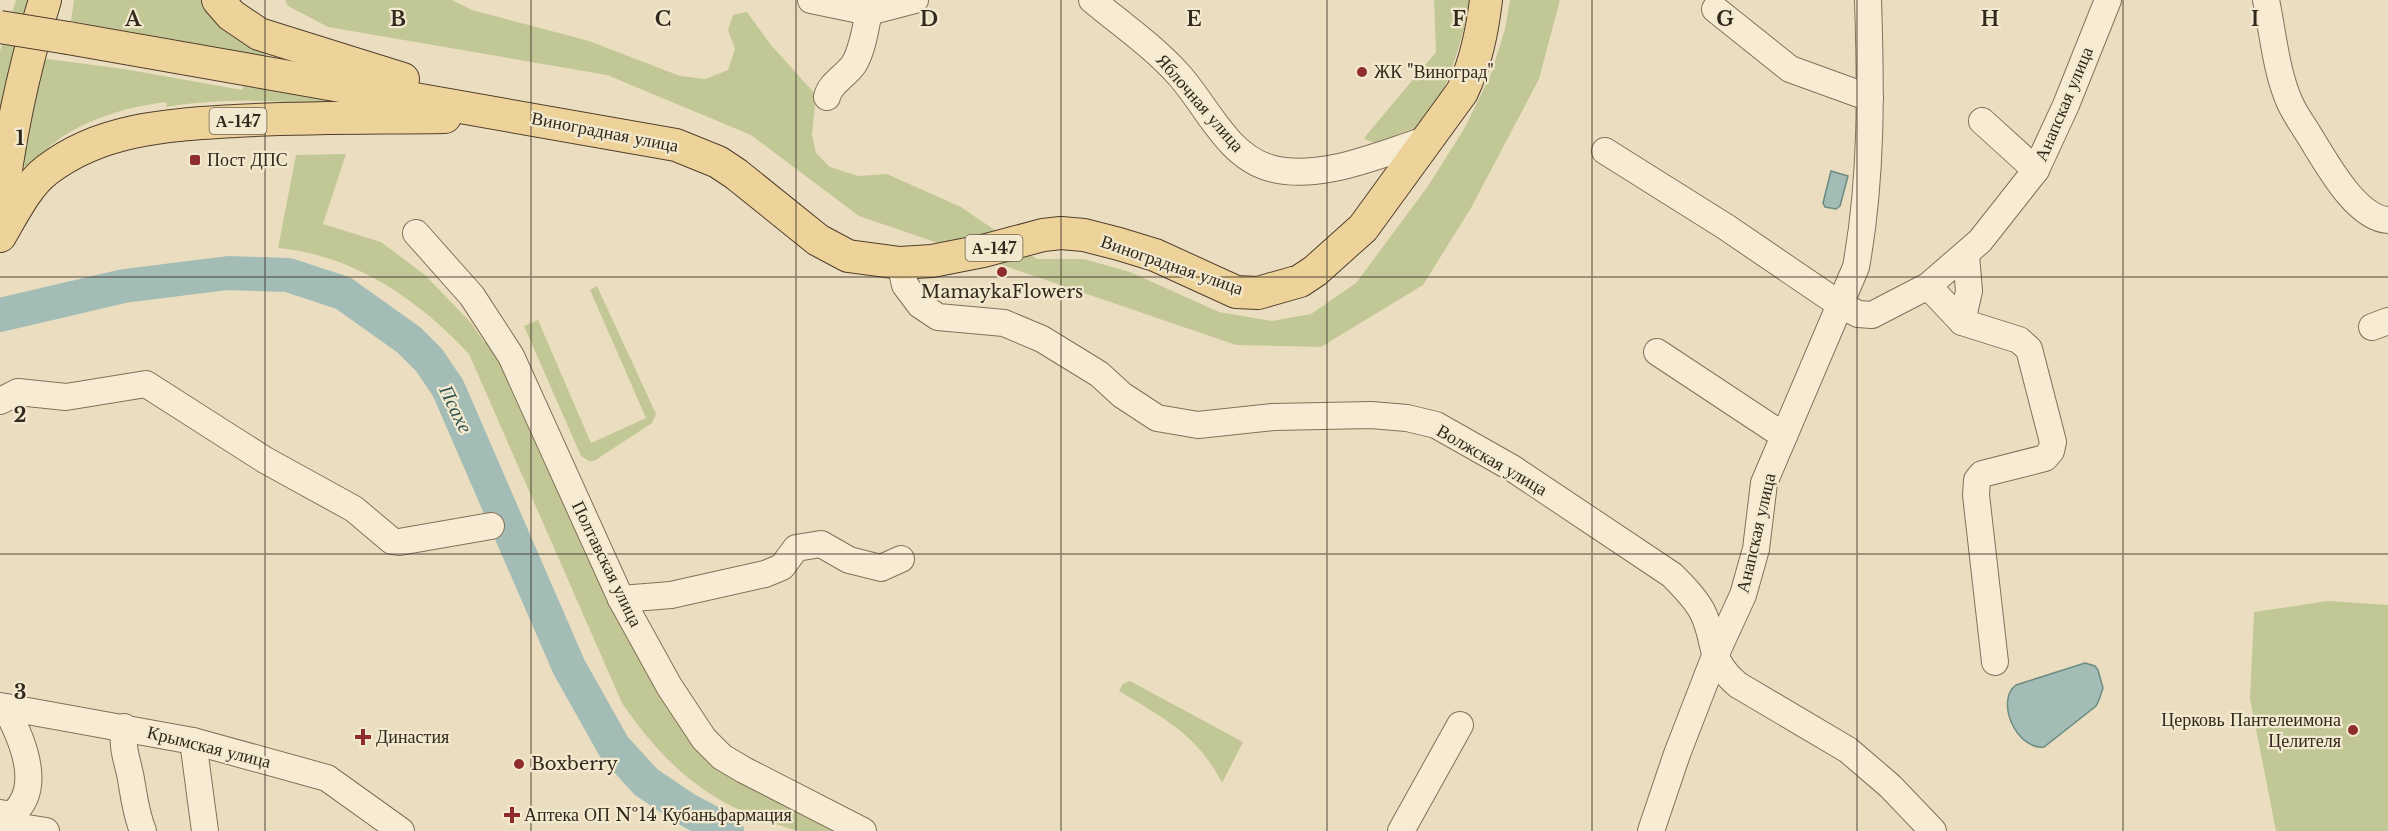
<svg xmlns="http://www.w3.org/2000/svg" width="2388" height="831" viewBox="0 0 2388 831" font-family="'Libre Baskerville',serif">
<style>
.green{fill:#c2c895}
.water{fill:#a3bdb6;stroke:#6b8b83;stroke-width:1.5}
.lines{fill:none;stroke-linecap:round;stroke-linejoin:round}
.river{stroke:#a3bdb6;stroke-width:34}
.minor-casing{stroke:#837059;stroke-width:28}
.major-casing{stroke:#513e2d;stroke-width:34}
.minor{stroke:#f7ecd3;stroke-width:26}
.major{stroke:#edd399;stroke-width:32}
.major-bridge-casing{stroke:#513e2d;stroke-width:34;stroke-linecap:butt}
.major-bridge{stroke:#edd399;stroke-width:32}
.grid{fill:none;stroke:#33281d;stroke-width:1.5;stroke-opacity:0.55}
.poi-dot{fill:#8f2c2d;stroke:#f3e9cf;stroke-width:2}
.labels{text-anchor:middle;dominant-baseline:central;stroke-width:4.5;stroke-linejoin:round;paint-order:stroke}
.shield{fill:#f3e9cf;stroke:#6d6252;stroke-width:1.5}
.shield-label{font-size:16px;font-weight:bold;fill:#33281d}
.poi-label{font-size:18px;fill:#33281d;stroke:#f3e9cf;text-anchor:start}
.street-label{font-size:18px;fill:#33281d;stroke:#f3e9cf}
.water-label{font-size:20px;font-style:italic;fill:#2d5350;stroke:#f3e9cf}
.grid-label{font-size:20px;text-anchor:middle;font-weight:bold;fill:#33281d;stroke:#f3e9cf;stroke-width:4.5;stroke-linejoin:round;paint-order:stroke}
</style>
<rect width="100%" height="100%" fill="#ebdec0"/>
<g class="green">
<polygon points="16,0 33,0 0,139 0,51"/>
<polygon points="74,0 204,0 265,49 265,53 263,56 71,21"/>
<polygon points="285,0 452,0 472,10 589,41 680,76 705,79 728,70 735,49 728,30 733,15 747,12 771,45 816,95 812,135 816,153 830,167 858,176 887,174 961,207 1037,259 1084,259 1130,272 1219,312 1272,321 1311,314 1356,283 1428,186 1464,129 1491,74 1505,29 1510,0 1560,0 1539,79 1471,208 1423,285 1321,347 1236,345 859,216 751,135 607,75 328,27 288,6"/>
<path d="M1434 0H1470C1462 43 1448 88 1425 125 1419 128 1412 129 1406 131 1391 135 1379 149 1364 138L1436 52Z"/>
<path d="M40 58 124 69 242 90 245 83 347 98 344 106C285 101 225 97 167 107L166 102C128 107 92 117 59 139 47 147 38 158 27 166H23L22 161Z"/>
<path d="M346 154 323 224 381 242 425 275 472 324 484 342 499 348 698 742 852 831C835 831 817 831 801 831 791 830 780 825 770 822 703 800 661 760 622 703L469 354C419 300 354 255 278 248L296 155Z"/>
<polygon points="597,286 656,414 652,423 594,461 589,461 581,456 524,326 538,320 591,443 646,418 590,290"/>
<polygon points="2328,601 2388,605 2388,831 2276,831 2250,699 2254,612"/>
<path d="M1130 681 1243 742 1222 783C1197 734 1163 718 1119 691L1123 684Z"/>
</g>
<g class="water">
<polygon points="1831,171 1848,176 1840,206 1836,209 1825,207 1823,203"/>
<path d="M2085 663 2095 666 2098 670 2103 688 2099 700 2096 706 2044 747C2016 750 1995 700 2016 685Z"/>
</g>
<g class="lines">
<polyline class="river" points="0,315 124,286 228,273 288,275 343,293 409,340 429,360 448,388 569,667 614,747 646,782 686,809 727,831"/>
<g class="minor-casing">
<g id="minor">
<polyline points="811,0 869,12 915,0"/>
<path d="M1092 0C1121 24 1153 46 1179 75 1207 106 1227 156 1270 168 1320 182 1380 154 1426 140"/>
<path d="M2266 0C2273 33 2276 72 2290 103 2295 114 2303 125 2309 135 2325 160 2355 218 2388 220"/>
<polyline points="1715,9 1790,69 1870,98"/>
<path d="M827 97C830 83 846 76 854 64 863 49 865 29 869 12"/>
<polyline points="1982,121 2036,170"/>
<polyline points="1605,151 1726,227 1839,304 1858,314 1872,315 1928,286 1980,241 2036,170 2066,105 2108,0"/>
<polyline points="416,233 472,296 511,356 621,599 669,686 704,739 722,757 744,770 863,831"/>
<path d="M900 263 905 285 920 305 938 317 1004 323 1042 339 1099 374 1122 395 1157 418 1198 425 1273 417 1371 415 1407 418 1436 425 1512 468 1672 575C1683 586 1695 598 1702 611 1718 643 1706 658 1738 685L1848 750 1890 786 1933 831"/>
<polyline points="1928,286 1962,322 2019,340 2029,349 2053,442 2051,451 2045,458 1982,474 1977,480 1976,495 1995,662"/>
<polyline points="1962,322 1969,291 1966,255"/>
<polyline points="2372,327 2388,321"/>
<polyline points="1657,352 1784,436"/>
<polyline points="0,401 18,392 66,397 146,384 265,460 354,509 392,541 399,542 491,526"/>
<polyline points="621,599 671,595 765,574 782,567 796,548 821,544 849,560 881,568 901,559"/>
<polyline points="0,706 193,741 327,778 401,831"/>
<path d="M124 727C122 751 127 758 131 779 134 797 136 814 143 831"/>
<polyline points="193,741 205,831"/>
<path d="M0 813 11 815C45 789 22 738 5 707"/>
<polyline points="9,831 15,826 46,831"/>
<polyline points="1401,831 1460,725"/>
<path d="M1651 831 1677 754 1715 656 1743 595 1756 549 1764 483 1856 267C1872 179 1871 90 1868 0"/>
</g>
</g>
<g class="major-casing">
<g id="major">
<polyline points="218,0 231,15 259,34 403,79"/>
<path d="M68 38 676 145 718 162 736 174 818 240 848 256 900 263 932 261 983 251 1043 235 1061 233 1084 235 1119 244 1155 255 1236 292 1258 293 1300 281 1315 271 1363 228 1462 92C1476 62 1482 33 1486 0"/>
<path d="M0 216C8 142 23 71 45 0"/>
<path d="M0 236C13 214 27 185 47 170 101 128 169 125 235 121 304 117 375 118 445 117"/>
</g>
</g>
<use href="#minor" class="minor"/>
<use href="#major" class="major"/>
<g class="major-bridge-casing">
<polyline id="major-bridge" points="0,27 68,38"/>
</g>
<use href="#major-bridge" class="major-bridge"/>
</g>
<path class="grid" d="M265 0V831M531 0V831M796 0V831M1061 0V831M1327 0V831M1592 0V831M1857 0V831M2123 0V831M0 277H2388M0 554H2388"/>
<g class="poi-dot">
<circle cx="1362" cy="72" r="6"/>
<rect x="189" y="154" width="12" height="12" rx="3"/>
<circle cx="1002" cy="272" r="6"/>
<circle cx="2353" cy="730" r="6"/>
<path d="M360 728h6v6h6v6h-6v6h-6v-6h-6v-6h6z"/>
<circle cx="519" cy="764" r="6"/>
<path d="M509 806h6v6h6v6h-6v6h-6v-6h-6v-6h6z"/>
</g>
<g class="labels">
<g class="shield">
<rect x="209.5" y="108" width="57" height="26" rx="4.5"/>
<rect x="965.5" y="235" width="57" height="26" rx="4.5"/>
</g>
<g class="shield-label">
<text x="238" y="121">А-147</text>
<text x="994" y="248">А-147</text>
</g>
<g class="poi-label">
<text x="1374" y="72">ЖК "Виноград"</text>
<text x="207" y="160">Пост ДПС</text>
<text x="1002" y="292" text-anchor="middle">MamaykaFlowers</text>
<text x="2341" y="720" text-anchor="end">Церковь Пантелеимона<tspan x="2341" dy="21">Целителя</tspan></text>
<text x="376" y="737">Династия</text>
<text x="531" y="764">Boxberry</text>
<text x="524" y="815">Аптека ОП №14 Кубаньфармация</text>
</g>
<g class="street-label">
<text transform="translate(1200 103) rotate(49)">Яблочная улица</text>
<text transform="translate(2064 104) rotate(-67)">Анапская улица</text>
<text transform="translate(605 132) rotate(11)">Виноградная улица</text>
<text transform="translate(1172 265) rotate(19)">Виноградная улица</text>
<text transform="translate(1492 460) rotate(30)">Волжская улица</text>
<text transform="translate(1756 533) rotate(-77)">Анапская улица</text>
<text transform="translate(607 564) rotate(64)">Полтавская улица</text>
<text transform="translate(209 747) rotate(14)">Крымская улица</text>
</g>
<g class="water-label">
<text transform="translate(456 409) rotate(64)">Псахе</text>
</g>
</g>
<g class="grid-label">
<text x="133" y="26">A</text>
<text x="398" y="26">B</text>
<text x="663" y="26">C</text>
<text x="929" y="26">D</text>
<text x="1194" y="26">E</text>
<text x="1459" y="26">F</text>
<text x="1725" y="26">G</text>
<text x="1990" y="26">H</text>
<text x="2255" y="26">I</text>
<text x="20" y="145">1</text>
<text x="20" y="422">2</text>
<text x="20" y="699">3</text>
</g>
</svg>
